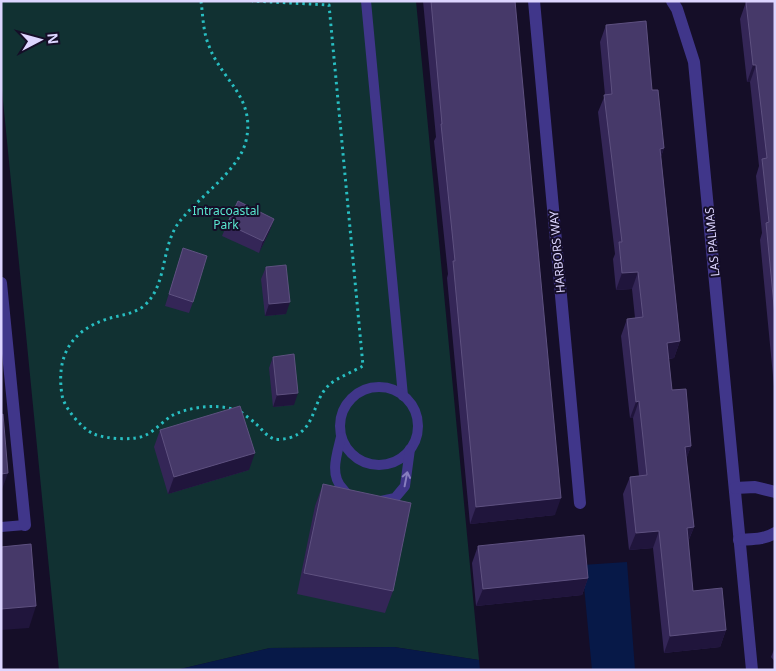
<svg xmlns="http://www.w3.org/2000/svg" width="776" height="671" viewBox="0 0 776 671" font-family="'Noto Sans',sans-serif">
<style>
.green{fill:#113132}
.water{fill:#071948}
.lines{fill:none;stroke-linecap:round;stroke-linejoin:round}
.path{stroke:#28bec1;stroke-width:3;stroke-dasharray:2.5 4;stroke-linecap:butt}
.service{stroke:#40368a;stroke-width:10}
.minor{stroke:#40368a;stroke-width:12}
.wall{fill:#342657}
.shaded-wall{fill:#20153c}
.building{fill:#463969;stroke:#5e5180}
.oneway{stroke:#877ebf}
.labels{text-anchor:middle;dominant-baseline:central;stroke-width:4;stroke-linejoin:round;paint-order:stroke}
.park-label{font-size:12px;fill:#59e7cf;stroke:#150e28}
.street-label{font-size:12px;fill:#ddd5ff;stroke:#150e28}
</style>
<rect width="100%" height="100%" fill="#150e28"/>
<polygon class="green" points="1,1 416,1 479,660 394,647 270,648 176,670 59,670 1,80"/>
<g class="water">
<polygon points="627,562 635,670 592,670 582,565"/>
<polygon points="394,647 479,660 480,670 176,670 270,648"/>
</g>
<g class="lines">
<g class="path">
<path d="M201 1C203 16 203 32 209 46 222 81 256 97 246 141 238 173 195 199 177 225 161 250 167 284 145 305 135 314 120 315 107 319 70 331 56 357 62 395 64 408 82 429 94 434 106 439 135 441 146 435 156 430 164 420 173 415 189 407 216 404 232 409"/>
<path d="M241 412C246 416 252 420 256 424 262 429 266 436 274 439 278 440 284 439 289 438 317 430 311 402 329 385 337 378 354 371 363 366L329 5 252 1"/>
</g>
<g class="service">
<polyline points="366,1 403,396"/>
<circle cx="379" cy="426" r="39"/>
<path d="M341 437C337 454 329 475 343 489 346 493 347 495 352 496"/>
<polyline points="381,501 395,498 405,486 410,449"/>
<polyline points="1,527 25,525"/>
</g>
<g class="minor">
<polyline points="534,1 580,503"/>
<polyline points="672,1 677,9 694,62 752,670"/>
<polyline points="1,283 25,525"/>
<polyline points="735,488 755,487 775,492"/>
<path d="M739 540C751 539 764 540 775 533"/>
</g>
</g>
<g class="wall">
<polygon points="423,1 515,1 555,515 470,524 447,278 448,274 434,141 436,137"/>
<polygon points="775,1 775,397 760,240 762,233 756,176 759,166 750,82 747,82 740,19 746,2"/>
<polygon points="606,25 652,90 664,148 661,157 680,341 674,358 669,359 672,390 691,446 686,459 694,527 688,542 693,591 726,630 720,647 664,653 653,548 629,550 623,494 630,477 639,476 633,418 630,418 621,336 627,319 635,318 632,289 616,290 613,259 615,254 598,112 605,95 600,42"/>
<polygon points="274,219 270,230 259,253 222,236 227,224"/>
<polygon points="183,248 193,302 189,313 165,306"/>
<polygon points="266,267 286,314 265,316 261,279"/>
<polygon points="273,357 294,405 273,407 269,368"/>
<polygon points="160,430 249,470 168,494 154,447"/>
<polygon points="323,484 393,591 385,613 297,594 315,506"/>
<polygon points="478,546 588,578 582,595 476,606 472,563"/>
<polygon points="775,647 775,662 771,657"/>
</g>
<g class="shaded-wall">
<polygon points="753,65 756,65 750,82 747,82"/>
<polygon points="664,148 658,165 660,149"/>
<polygon points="274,219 270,230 259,253 263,241"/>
<polygon points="638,272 632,289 616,290 622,273"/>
<polygon points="290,302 286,314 265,316 269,304"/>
<polygon points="680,341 674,358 661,360 667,343"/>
<polygon points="298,393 294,405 273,407 277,395"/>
<polygon points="639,401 633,418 630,418 636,402"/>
<polygon points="691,446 685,463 685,447"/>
<polygon points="255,453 249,470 168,494 174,477"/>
<polygon points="8,473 1,492 1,474"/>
<polygon points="561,498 555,515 470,524 476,507"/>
<polygon points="694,527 687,544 687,528"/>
<polygon points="659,531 653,548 629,550 636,533"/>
<polygon points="588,578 582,595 476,606 483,589"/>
<polygon points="36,606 29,628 1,630 1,609"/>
<polygon points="726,630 720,647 664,653 670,636"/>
</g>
<g class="building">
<polygon points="431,1 515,1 561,498 476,507 453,261 455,261 441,124 442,124"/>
<polygon points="757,1 775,1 775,316 766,223 769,222 762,159 767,158 756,65 753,65 746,2"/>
<polygon points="646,21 652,90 658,90 664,148 660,149 680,341 667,343 672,390 686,389 691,446 685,447 694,527 687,528 693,591 722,588 726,630 670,636 659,531 636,533 630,477 647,475 639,401 636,402 627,319 643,317 638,272 622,273 619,242 622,242 604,95 612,94 606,25"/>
<polygon points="238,201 274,219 263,241 227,224"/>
<polygon points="183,248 207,256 193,302 169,294"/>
<polygon points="286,265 290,302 269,304 266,267"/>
<polygon points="294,354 298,393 277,395 273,357"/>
<polygon points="240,406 255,453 174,477 160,430"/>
<polygon points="3,414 8,473 1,474 1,415"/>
<polygon points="323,484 411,503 393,591 304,573"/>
<polygon points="584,535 588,578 483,589 478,546"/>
<polygon points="31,544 36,606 1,609 1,547"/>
</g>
<defs><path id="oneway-shaft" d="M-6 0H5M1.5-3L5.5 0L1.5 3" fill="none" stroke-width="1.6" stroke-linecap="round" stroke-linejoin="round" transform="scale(1.25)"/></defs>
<use class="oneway" href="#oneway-shaft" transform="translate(406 479) rotate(-79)"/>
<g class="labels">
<g class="park-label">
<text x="226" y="210">Intracoastal<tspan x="226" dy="14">Park</tspan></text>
</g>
<g class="street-label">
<text transform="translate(712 242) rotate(-95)">LAS PALMAS</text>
<text transform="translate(557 252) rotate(-95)">HARBORS WAY</text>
</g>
</g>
<rect width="776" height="671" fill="none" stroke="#ddd5ff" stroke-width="5"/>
<g transform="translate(40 40) rotate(84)" stroke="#150e28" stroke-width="4" paint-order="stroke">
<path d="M0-4L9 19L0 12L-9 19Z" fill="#ddd5ff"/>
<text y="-8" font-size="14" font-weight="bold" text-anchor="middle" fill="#ddd5ff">N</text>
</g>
</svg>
